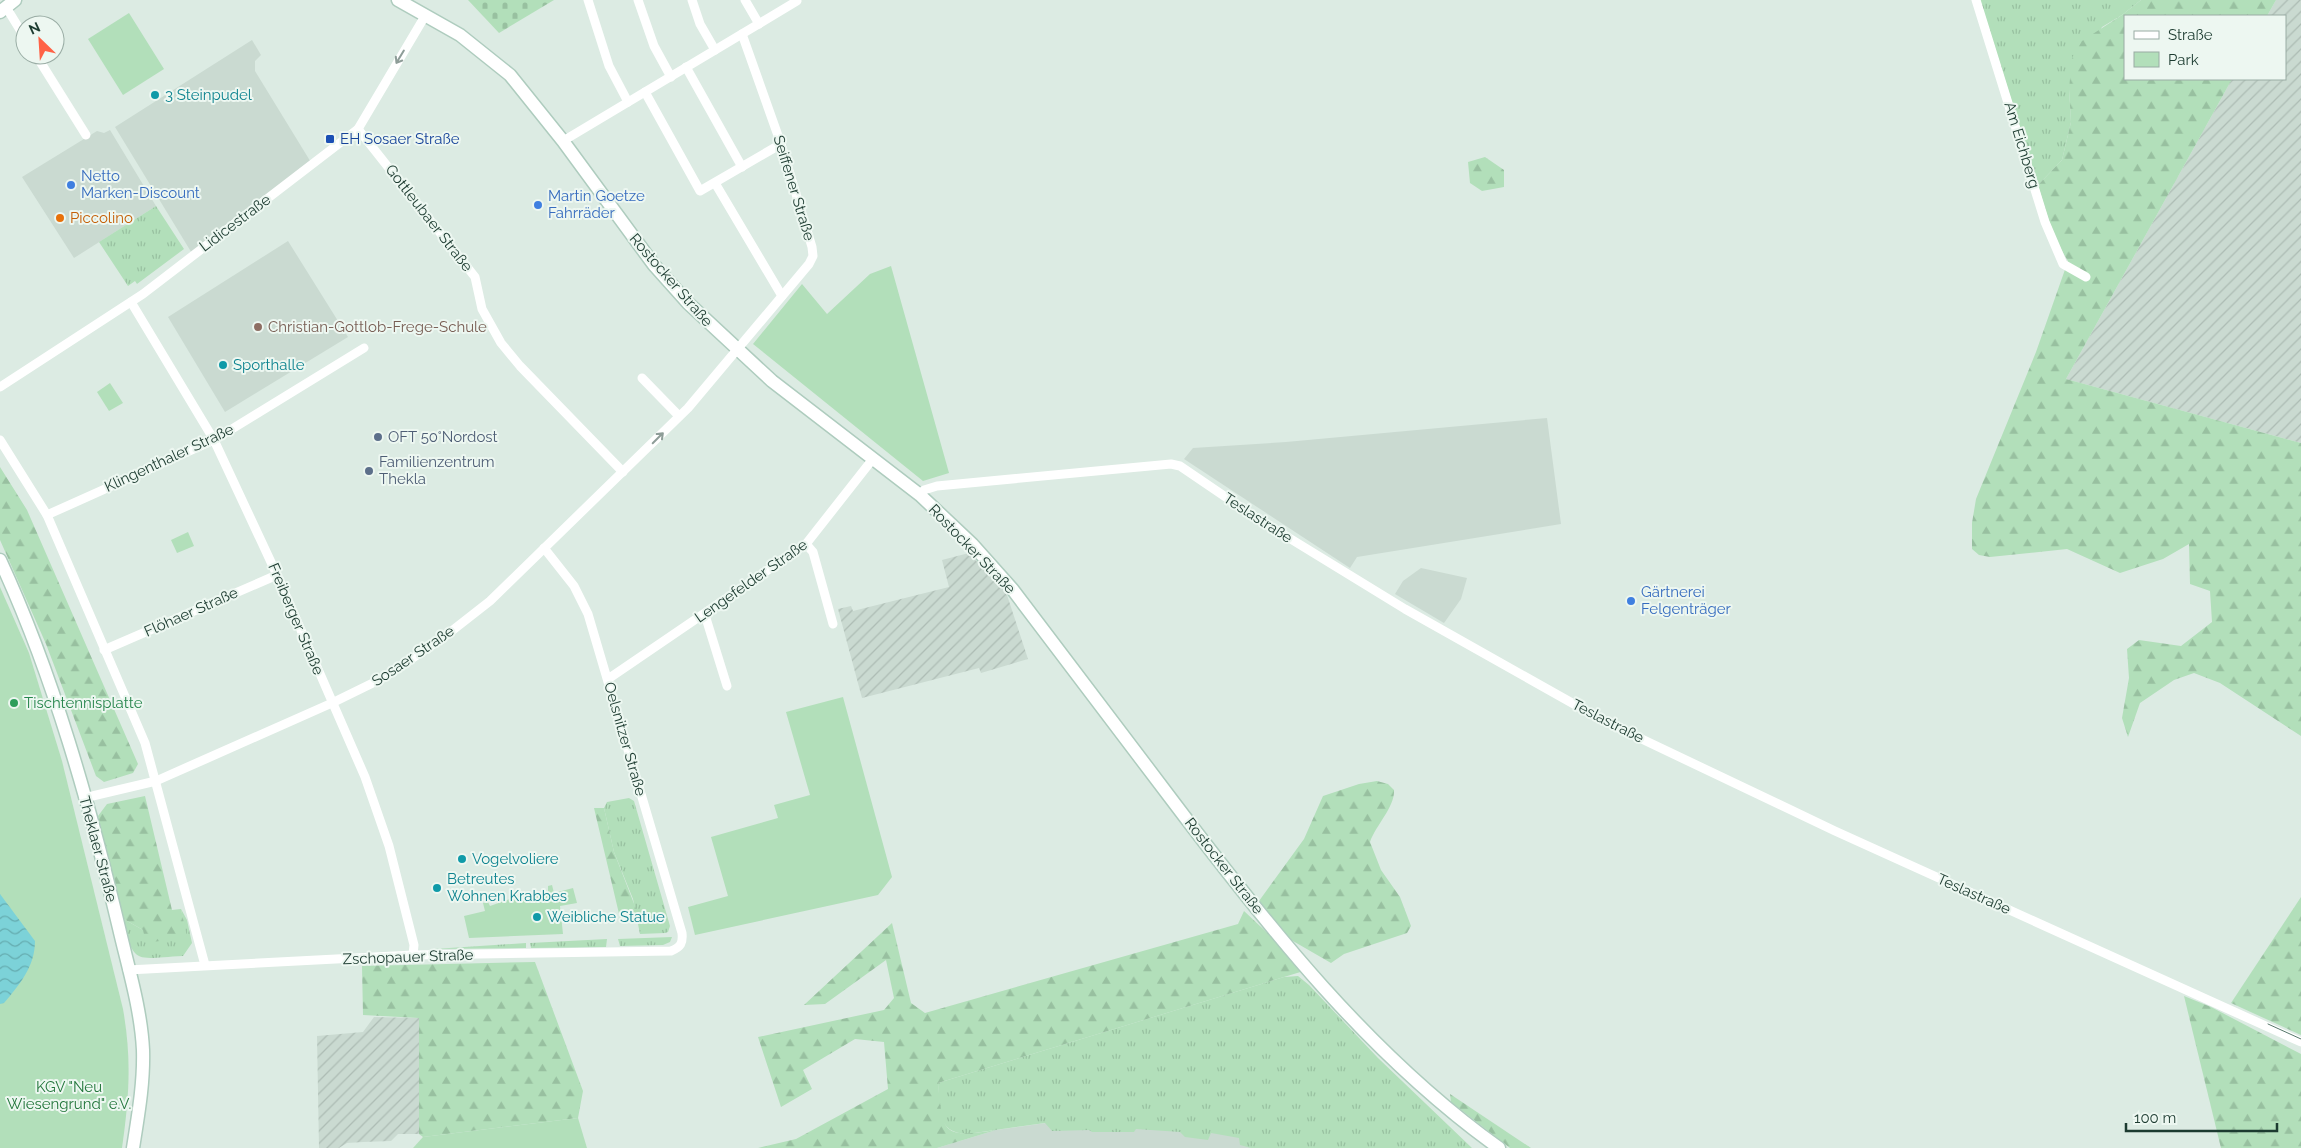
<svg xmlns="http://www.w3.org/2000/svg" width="2301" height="1148" font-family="Raleway,sans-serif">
	<defs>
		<pattern id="industrial-furrows" width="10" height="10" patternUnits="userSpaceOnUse" patternTransform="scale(1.25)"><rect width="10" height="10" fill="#cadad1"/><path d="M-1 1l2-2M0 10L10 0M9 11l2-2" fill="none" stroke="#adbcb4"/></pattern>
		<pattern id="grass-tufts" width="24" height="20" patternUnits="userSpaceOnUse" patternTransform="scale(1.25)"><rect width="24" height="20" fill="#b2dfba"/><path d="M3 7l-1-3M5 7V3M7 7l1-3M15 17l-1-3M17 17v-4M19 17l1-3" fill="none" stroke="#98c0a0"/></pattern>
		<pattern id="forest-firs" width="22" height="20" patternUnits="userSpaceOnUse" patternTransform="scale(1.25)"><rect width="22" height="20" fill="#b2dfba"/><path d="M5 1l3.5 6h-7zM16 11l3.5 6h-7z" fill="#98c0a0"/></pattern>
		<pattern id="cemetery-stones" width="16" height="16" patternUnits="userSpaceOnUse" patternTransform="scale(1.25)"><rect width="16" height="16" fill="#b2dfba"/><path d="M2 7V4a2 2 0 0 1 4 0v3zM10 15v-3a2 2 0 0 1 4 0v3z" fill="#98c0a0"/></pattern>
		<pattern id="water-waves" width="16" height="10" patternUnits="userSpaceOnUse" patternTransform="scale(1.25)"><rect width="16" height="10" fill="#7cd2d8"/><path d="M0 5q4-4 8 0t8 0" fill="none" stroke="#65acb0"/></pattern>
	</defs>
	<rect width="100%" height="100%" fill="#dcebe3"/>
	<g fill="#cadad1">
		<path d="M252 40 261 55 255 61V71L312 164 193 255 115 127Z"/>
		<path d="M110 130 156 206 74 258 22 177 97 131 104 133Z"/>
		<path d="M288 241 348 337 225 412 168 317Z"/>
		<path d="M1547 418 1561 524 1357 557 1350 568 1184 459 1193 448 1286 442Z"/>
		<path d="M1421 568 1467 578 1461 599 1444 623 1395 594 1403 581Z"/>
		<path d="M1166 1122 1300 1148H937L996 1130 1046 1123Z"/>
	</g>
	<g fill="url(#industrial-furrows)">
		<path d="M2276 0H2301V443L2066 379 2232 79H2285V16H2267Z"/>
		<path d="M969 553 1007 595 1028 659 981 673 979 668 862 698 838 609 851 606 853 611 949 587 942 560Z"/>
		<path d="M374 1017 419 1018V1134H398L391 1141 363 1142 347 1143 339 1148H319L317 1036 363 1032Z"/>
	</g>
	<g fill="url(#grass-tufts)">
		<path d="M1980 0H2141L2122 15 2102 27 2069 89 2071 122 2062 160 2038 185Z"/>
		<path d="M156 206 184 249 137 284 135 281 128 286 99 242Z"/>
		<path d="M629 798 634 801 670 926 668 932 665 933 640 934 633 899 614 852 604 808 607 802Z"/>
		<path d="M181 909 187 920 192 943 183 956C136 958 134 967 122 918L143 930 186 937Z"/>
		<path d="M672 937 670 942 663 945 620 946 618 939Z"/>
		<path d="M607 939 606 947 531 948 530 943Z"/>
		<path d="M526 943V948L434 949Z"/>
		<path d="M1298 976 1309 985 1378 1058 1472 1148H1251L1240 1145 1239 1138 1211 1133 1208 1140 1185 1137 1180 1132 1136 1129 1134 1132H1092L1089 1130 1052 1131 1045 1123 967 1134C936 1133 940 1108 938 1083L1284 977Z"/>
	</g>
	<g fill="url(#forest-firs)">
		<path d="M2141 0H2276L2267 16H2125V79H2232L2066 379 2301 443V736L2220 683 2194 673 2174 680 2140 703 2128 737 2122 718 2129 678 2127 649 2139 640 2181 646 2212 622 2210 591 2190 584 2189 544 2163 559 2120 573 2067 549 1990 557 1979 555 1972 549V523L1976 499 2036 352 2068 261C2053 238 2046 212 2038 185L2062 160 2071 122 2069 89 2072 58 2082 41 2122 15Z"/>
		<path d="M1485 157 1504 170V187L1482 191 1470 183 1468 162Z"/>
		<path d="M0 467 27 510 138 764 133 773 104 782 96 776 46 644 0 540Z"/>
		<path d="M1377 781 1388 784 1394 790C1395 807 1376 825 1370 842L1381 870 1400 897 1411 926 1407 933 1344 954 1331 963 1286 937 1259 901 1304 839 1323 796 1359 784Z"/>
		<path d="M145 796 172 910 181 909 187 937 146 943 143 930 122 918 98 816 107 804Z"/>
		<path d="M594 808H604L614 852 638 914 620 918Z"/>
		<path d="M2301 897V1035L2231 1003Z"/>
		<path d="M1244 911 1307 970 938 1083C943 1135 943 1138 996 1130L937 1148H758L796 1139 888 1089 884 1042 855 1039 803 1070 812 1089 781 1107 758 1037 884 1010 894 998 886 960 825 1004 804 1005 892 923 911 1003 925 1013 1238 924Z"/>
		<path d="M535 962 583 1091 578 1118 423 1137 419 1134V1018L363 1015 362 966Z"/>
		<path d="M2184 996 2211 1007 2301 1054V1148H2221Z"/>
		<path d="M1450 1094 1531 1148H1510L1451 1102Z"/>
	</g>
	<path fill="url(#cemetery-stones)" d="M468 0H554L499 33Z"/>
	<g fill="#b2dfba">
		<path d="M129 13 164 69 123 95 88 39Z"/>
		<path d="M891 266 949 473 923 481 753 344 802 284 827 314 870 274Z"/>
		<path d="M110 383 123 403 109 411 97 392Z"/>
		<path d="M188 532 194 546 177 553 171 540Z"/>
		<path d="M0 587 29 653 62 761 123 1009C132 1060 129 1098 122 1148H0Z"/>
		<path d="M843 697 892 877 878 895 695 935 688 907 728 896 711 837 778 818 774 805 810 795 786 712Z"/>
		<path d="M552 885 554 893 573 888 577 903 560 906 563 934 469 938 464 916 485 911 483 903 488 902 490 906 527 893 528 896 548 891V886Z"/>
		<path d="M578 1118 587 1148H413L423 1137Z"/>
	</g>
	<path fill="url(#water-waves)" d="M0 894 35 941C35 966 20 984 4 1003L0 1004Z"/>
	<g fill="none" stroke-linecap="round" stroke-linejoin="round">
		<g stroke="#aeccbe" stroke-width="15">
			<g id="secondary">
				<path d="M398 0 460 35 510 75 563 141 654 265 688 303 772 381 920 495 972 544 1013 590C1066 660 1119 730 1172 800 1268 927 1369 1055 1499 1148"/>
				<path d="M0 12 15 0"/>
				<path d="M0 560C53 674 90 806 119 928 128 967 141 1009 143 1050 144 1083 138 1116 133 1148"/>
			</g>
		</g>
		<g stroke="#fff" stroke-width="9">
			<path d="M588 0 609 66 628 102"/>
			<path d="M638 0 654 46 671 77"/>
			<path d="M692 0 700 24 715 50"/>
			<path d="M745 0 759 24"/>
			<path d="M1976 0 2045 222 2063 264 2086 277"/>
			<path d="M6 7 25 38"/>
			<path d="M36 55 86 135"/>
			<path d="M686 67 742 167"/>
			<path d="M645 92 700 191 781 144"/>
			<path d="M358 129 475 277 482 309 501 343 520 366 623 472"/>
			<path d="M563 141 797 1"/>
			<path d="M715 183 782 296"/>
			<path d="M131 302 214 440 277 575 365 777 389 846 414 945 413 955"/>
			<path d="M642 378 679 416"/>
			<path d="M0 387 143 294 358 129 425 16"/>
			<path d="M0 440 47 515 145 743 205 965"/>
			<path d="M920 495 924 490 937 486 1171 464 1180 466 1255 517 1405 609 1604 721 1835 831 2301 1042"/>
			<path d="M47 515 214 440 364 348"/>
			<path d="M806 544 813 552 833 624"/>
			<path d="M705 615 727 686"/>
			<path d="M104 650 277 575"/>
			<path d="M608 679 806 544 872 460"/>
			<path d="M84 798 156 781 332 703 383 678 444 637 490 601 688 408 809 264 813 256 812 247 781 144 742 34"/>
			<path d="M128 970 413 955 671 951C681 947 683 943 682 933L588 614 574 586 544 548"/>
		</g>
		<use href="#secondary" stroke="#fff" stroke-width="12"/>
		<path stroke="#56786b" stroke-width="1" d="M2268 1024 2301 1039"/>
	</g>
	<defs><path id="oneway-shaft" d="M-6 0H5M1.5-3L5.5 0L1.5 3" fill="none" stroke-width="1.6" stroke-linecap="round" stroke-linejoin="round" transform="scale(1.25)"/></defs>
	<g stroke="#8e9d98">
		<use href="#oneway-shaft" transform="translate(400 57) rotate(121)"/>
		<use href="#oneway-shaft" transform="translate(658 438) rotate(-45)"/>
	</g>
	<g fill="#0f9aa8" stroke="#edf7f1" stroke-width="2">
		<circle cx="155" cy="95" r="5"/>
		<circle cx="223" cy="365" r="5"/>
		<circle cx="462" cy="859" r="5"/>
		<circle cx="437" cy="888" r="5"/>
		<circle cx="537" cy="917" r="5"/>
	</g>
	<rect fill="#1a4fb4" stroke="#edf7f1" stroke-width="2" x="325" y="134" width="10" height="10" rx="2.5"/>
	<g fill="#3f7fe0" stroke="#edf7f1" stroke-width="2">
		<circle cx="71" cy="185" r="5"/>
		<circle cx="538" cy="205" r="5"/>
		<circle cx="1631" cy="601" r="5"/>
	</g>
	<circle fill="#e8710a" stroke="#edf7f1" stroke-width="2" cx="60" cy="218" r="5"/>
	<circle fill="#8d6e63" stroke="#edf7f1" stroke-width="2" cx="258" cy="327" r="5"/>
	<g fill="#5c6f8a" stroke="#edf7f1" stroke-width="2">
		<circle cx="378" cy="437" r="5"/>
		<circle cx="369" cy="471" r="5"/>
	</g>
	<circle fill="#2e9e5b" stroke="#edf7f1" stroke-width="2" cx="14" cy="703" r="5"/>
	<g text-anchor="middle" stroke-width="4" stroke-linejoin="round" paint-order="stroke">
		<g font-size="15" fill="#0d838f" stroke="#edf7f1" text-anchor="start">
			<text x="165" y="100">3 Steinpudel</text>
			<text x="233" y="370">Sporthalle</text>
			<text x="472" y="864">Vogelvoliere</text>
			<text x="447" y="884">Betreutes<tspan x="447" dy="17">Wohnen Krabbes</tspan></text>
			<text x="547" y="922">Weibliche Statue</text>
		</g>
		<g font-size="15" fill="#164399" stroke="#edf7f1" text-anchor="start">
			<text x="340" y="144">EH Sosaer Straße</text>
		</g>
		<g font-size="15" fill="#1c3b30" stroke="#edf7f1">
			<text transform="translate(2022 145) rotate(73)" y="5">Am Eichberg</text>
			<text transform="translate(794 188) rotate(73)" y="5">Seiffener Straße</text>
			<text transform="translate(429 218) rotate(52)" y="5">Gottleubaer Straße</text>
			<text transform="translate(235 223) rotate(-37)" y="5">Lidicestraße</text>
			<text transform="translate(671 280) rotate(49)" y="5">Rostocker Straße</text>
			<text transform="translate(169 458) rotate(-25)" y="5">Klingenthaler Straße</text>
			<text transform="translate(1258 518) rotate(33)" y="5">Teslastraße</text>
			<text transform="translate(972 549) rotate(46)" y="5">Rostocker Straße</text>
			<text transform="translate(751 581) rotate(-35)" y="5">Lengefelder Straße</text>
			<text transform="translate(191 612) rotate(-24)" y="5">Flöhaer Straße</text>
			<text transform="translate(296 619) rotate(67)" y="5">Freiberger Straße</text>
			<text transform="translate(413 656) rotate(-34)" y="5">Sosaer Straße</text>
			<text transform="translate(1608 721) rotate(27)" y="5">Teslastraße</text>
			<text transform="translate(625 739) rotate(74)" y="5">Oelsnitzer Straße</text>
			<text transform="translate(98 849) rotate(75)" y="5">Theklaer Straße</text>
			<text transform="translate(1224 866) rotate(52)" y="5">Rostocker Straße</text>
			<text transform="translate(1974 894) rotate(24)" y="5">Teslastraße</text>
			<text transform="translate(408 957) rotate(-2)" y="5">Zschopauer Straße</text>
		</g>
		<g font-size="15" fill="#366cbe" stroke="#edf7f1" text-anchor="start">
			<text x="81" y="181">Netto<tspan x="81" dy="17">Marken-Discount</tspan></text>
			<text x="548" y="201">Martin Goetze<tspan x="548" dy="17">Fahrräder</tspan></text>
			<text x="1641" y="597">Gärtnerei<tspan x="1641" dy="17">Felgenträger</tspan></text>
		</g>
		<g font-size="15" fill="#c56008" stroke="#edf7f1" text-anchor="start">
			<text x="70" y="223">Piccolino</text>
		</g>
		<g font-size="15" fill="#785e54" stroke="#edf7f1" text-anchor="start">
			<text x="268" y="332">Christian-Gottlob-Frege-Schule</text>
		</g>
		<g font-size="15" fill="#4e5e75" stroke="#edf7f1" text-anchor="start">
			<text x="388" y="442">OFT 50°Nordost</text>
			<text x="379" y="467">Familienzentrum<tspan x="379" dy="17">Thekla</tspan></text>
		</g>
		<g font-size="15" fill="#27864d" stroke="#edf7f1" text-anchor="start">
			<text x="24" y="708">Tischtennisplatte</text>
		</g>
		<g font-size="15" fill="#22763b" stroke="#edf7f1">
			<text x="69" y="1092">KGV "Neu<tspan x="69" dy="17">Wiesengrund" e.V.</tspan></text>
		</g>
	</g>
	<rect x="2124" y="15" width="162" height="65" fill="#edf7f1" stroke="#99aca4"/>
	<rect x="2134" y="31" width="25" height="8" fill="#ffffff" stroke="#99aca4"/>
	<text x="2168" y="40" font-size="15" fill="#1c3b30">Straße</text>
	<rect x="2134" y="52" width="25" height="15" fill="#b2dfba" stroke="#99aca4"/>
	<text x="2168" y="65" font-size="15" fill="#1c3b30">Park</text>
	<g transform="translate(40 40) rotate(335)"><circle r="24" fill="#edf7f1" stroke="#99aca4"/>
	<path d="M0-4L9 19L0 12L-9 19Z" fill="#ff6246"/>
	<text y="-8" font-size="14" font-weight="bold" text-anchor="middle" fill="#1c3b30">N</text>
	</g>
	<path d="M2126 1123v8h151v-8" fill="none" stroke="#1c3b30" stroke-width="2.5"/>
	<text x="2134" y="1123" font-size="15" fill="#1c3b30" stroke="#edf7f1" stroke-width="4" paint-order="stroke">100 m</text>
</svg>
